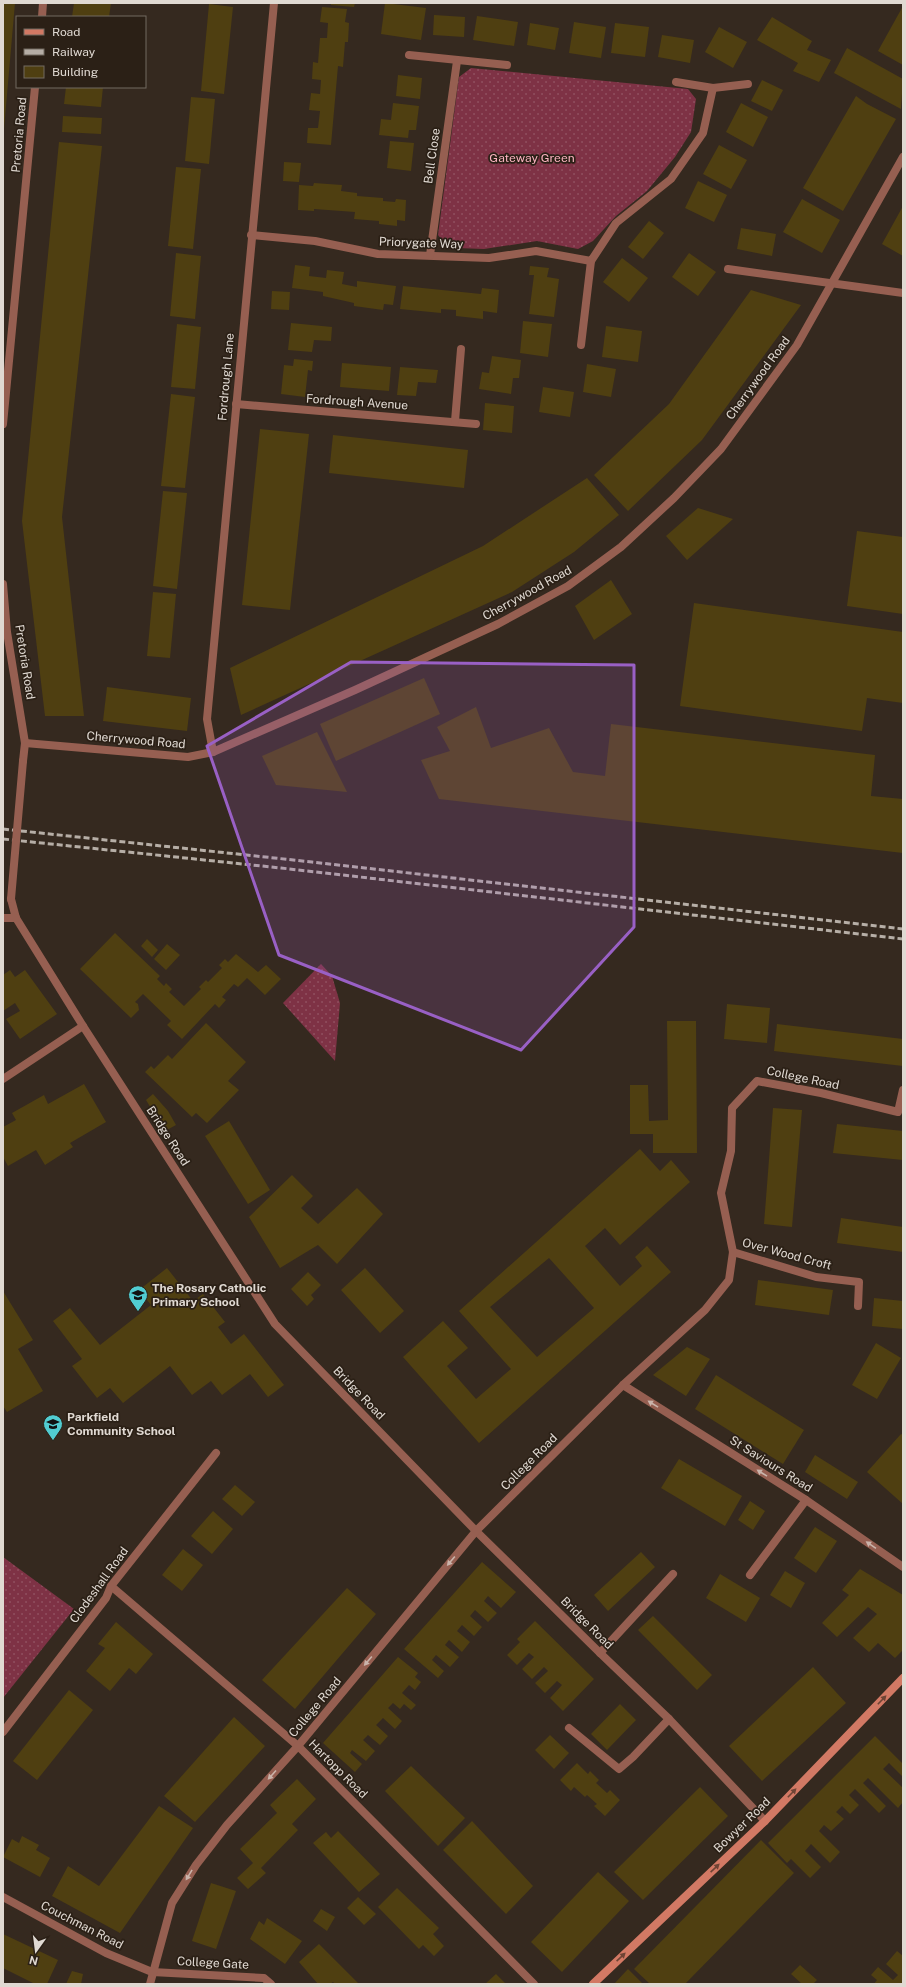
<svg xmlns="http://www.w3.org/2000/svg" width="906" height="1987" font-family="'Public Sans',sans-serif">
	<defs>
		<pattern id="grass-dots" width="8" height="8" patternUnits="userSpaceOnUse"><rect width="8" height="8" fill="#7e3245"/><path d="M2 2h.1M6 6h.1" fill="none" stroke="#904f5f" stroke-width="1.8" stroke-linecap="round"/></pattern>
	</defs>
	<rect width="100%" height="100%" fill="#35291f"/>
	<g fill="url(#grass-dots)">
		<path d="M471 68 688 89 696 99 691 132 675 157 647 191 616 216 593 241 578 249 537 241 484 249 457 248 446 245 438 235 459 77Z"/>
		<path d="M321 964 332 976 340 1003 335 1061 283 1003Z"/>
		<path d="M3 1557 74 1609 3 1698Z"/>
	</g>
	<g fill="#4f3f11" fill-rule="evenodd">
		<path d="M3 3H15L4 129H3Z"/>
		<path d="M74 3H111L109 17H72Z"/>
		<path d="M331 3H355L354 7 331 5Z"/>
		<path d="M385 3 426 8 421 40 381 34Z"/>
		<path d="M209 4 233 7 224 94 201 91Z"/>
		<path d="M903 6V65L878 51Z"/>
		<path d="M322 7 347 9 345 22 349 23 348 42H345L343 67 338 66 331 145 307 143 308 128H318L320 111 309 110 311 93 320 94 321 80 312 79 313 62 318 63 320 38H327L328 23 320 22Z"/>
		<path d="M434 15 465 17 464 37 433 35Z"/>
		<path d="M477 16 518 22 514 46 473 40Z"/>
		<path d="M772 17 812 41 807 50 831 60 819 82 793 71 798 63 757 40Z"/>
		<path d="M574 22 606 27 601 58 569 53Z"/>
		<path d="M530 23 559 28 555 50 527 45Z"/>
		<path d="M615 23 649 27 645 57 611 53Z"/>
		<path d="M719 27 747 42 733 68 705 52Z"/>
		<path d="M662 35 694 40 690 63 658 57Z"/>
		<path d="M847 48 903 79 901 109 834 73Z"/>
		<path d="M398 75 422 78 420 99 396 96Z"/>
		<path d="M762 80 783 90 772 111 751 101Z"/>
		<path d="M66 87H103L101 107 64 104Z"/>
		<path d="M856 96 867 104 896 119 843 211 803 188Z"/>
		<path d="M191 97 215 99 209 164 185 161Z"/>
		<path d="M393 103 419 106 416 130H409L408 138 379 135 381 119 391 120Z"/>
		<path d="M741 103 768 117 753 147 726 132Z"/>
		<path d="M63 116 102 118 101 134 62 132Z"/>
		<path d="M390 141 414 143 411 171 387 168Z"/>
		<path d="M59 142 102 146 62 517 84 716H45L22 521Z"/>
		<path d="M719 145 747 160 731 189 703 174Z"/>
		<path d="M284 162 301 163 299 182 283 181Z"/>
		<path d="M176 167 201 169 193 249 168 246Z"/>
		<path d="M698 181 727 195 714 222 685 208Z"/>
		<path d="M314 183 342 185 341 191 357 193V196L383 198V201L395 202 396 199 406 200 405 221 397 220V226L379 224V221L354 219 355 212 314 209V211L298 210 299 185 313 186Z"/>
		<path d="M802 199 840 220 822 253 783 232Z"/>
		<path d="M903 206V256L882 244Z"/>
		<path d="M649 221 664 233 643 259 628 247Z"/>
		<path d="M741 228 776 234 772 256 737 249Z"/>
		<path d="M176 253 201 256 195 319 170 316Z"/>
		<path d="M689 253 716 272 698 296 672 277Z"/>
		<path d="M622 258 648 278 629 302 603 282Z"/>
		<path d="M295 265 310 267 309 276 326 278 327 270 344 272 342 284 357 287V281L396 286 393 305 384 304 383 310 354 306V303L323 296V292L292 288Z"/>
		<path d="M530 266 549 268 547 277 559 279 554 317 529 314 534 275H529Z"/>
		<path d="M403 286 481 294 482 288 499 290 497 313 483 311V319L456 316V310L441 309V313L400 309Z"/>
		<path d="M751 290 801 305 702 440 628 511 594 475 669 404Z"/>
		<path d="M272 291 290 292 289 310 271 309Z"/>
		<path d="M523 321 552 324 548 357 520 353Z"/>
		<path d="M291 323 332 327 331 341 314 340 312 352 288 350Z"/>
		<path d="M177 324 201 327 195 389 171 387Z"/>
		<path d="M606 326 642 331 638 362 602 357Z"/>
		<path d="M492 356 521 360 519 378H513L511 394 479 389 482 372 489 373Z"/>
		<path d="M294 359 313 361 312 371 308 370 305 397 281 394 284 365 293 366Z"/>
		<path d="M342 363 391 367 389 391 340 387Z"/>
		<path d="M587 364 616 369 611 397 583 392Z"/>
		<path d="M400 367 438 370 436 383 418 382 416 396 397 395Z"/>
		<path d="M543 387 574 392 570 417 539 412Z"/>
		<path d="M171 394 195 397 185 488 161 486Z"/>
		<path d="M485 403 514 406 512 433 483 430Z"/>
		<path d="M260 429 309 434 290 610 242 605Z"/>
		<path d="M333 435 468 450 464 488 329 473Z"/>
		<path d="M587 478 619 515 574 552 512 592 241 715 230 668 483 546Z"/>
		<path d="M163 491 187 493 177 589 153 586Z"/>
		<path d="M698 508 733 519 687 560 666 536Z"/>
		<path d="M857 531 903 537V614L847 606Z"/>
		<path d="M611 580 632 614 594 640 575 606Z"/>
		<path d="M153 592 176 594 170 658 147 656Z"/>
		<path d="M694 603 903 632V703L867 698 862 731 680 706Z"/>
		<path d="M424 678 440 714 336 761 320 724Z"/>
		<path d="M107 687 191 698 187 731 103 721Z"/>
		<path d="M476 707 491 748 549 728 573 772 605 776 611 724 875 755 871 796 903 799V853L439 799 421 760 450 751 437 727Z"/>
		<path d="M317 732 347 792 276 785 262 756Z"/>
		<path d="M115 933 160 976 157 979 164 986 166 983 172 989 169 992 184 1006 201 989 199 987 206 980 208 982 222 968 219 965 225 959 228 962 236 954 258 972 266 965 281 979 265 995 247 978 238 987 234 984 222 997 226 1000 219 1008 215 1004 182 1039 167 1025 171 1021 143 994 135 1002 138 1004 139 1010 131 1018 80 969Z"/>
		<path d="M147 939 158 950 152 957 141 946Z"/>
		<path d="M167 944 180 955 166 970 154 959Z"/>
		<path d="M10 970 15 977 25 970 57 1014 20 1039 6 1019 20 1011 15 1003 3 1011V975Z"/>
		<path d="M727 1004 770 1008 767 1043 724 1039Z"/>
		<path d="M667 1021H696L697 1153H653V1134H630V1085H648L649 1121 668 1120Z"/>
		<path d="M206 1023 246 1062 228 1081 239 1090 207 1123 196 1113 192 1117 145 1072 151 1066 154 1069 168 1055 172 1059Z"/>
		<path d="M777 1024 903 1039V1066L774 1051Z"/>
		<path d="M84 1084 106 1122 70 1143 73 1147 45 1165 36 1150 8 1166 3 1157V1127L16 1120 12 1113 44 1095 48 1104Z"/>
		<path d="M153 1094 168 1111 176 1125 165 1131 146 1100Z"/>
		<path d="M773 1108 802 1110 792 1227 764 1224Z"/>
		<path d="M229 1121 270 1190 248 1204 205 1136Z"/>
		<path d="M837 1124 903 1131V1160L833 1153Z"/>
		<path d="M640 1149 660 1171 671 1160 690 1182 620 1245 605 1228 585 1246 620 1286 642 1266 635 1257 647 1246 671 1272 479 1443 403 1357 443 1321 468 1348 447 1366 476 1399 511 1369 459 1311ZM549 1258 594 1308 537 1357 490 1307Z"/>
		<path d="M292 1175 313 1196 301 1208 318 1224 357 1188 383 1214 337 1264 318 1245 280 1268 249 1217Z"/>
		<path d="M841 1218 903 1227V1252L837 1243Z"/>
		<path d="M167 1268 193 1301 203 1294 225 1322 218 1327 231 1344 244 1334 284 1385 268 1397 250 1374 222 1395 211 1381 192 1395 170 1366 123 1403 110 1388 97 1398 72 1366 82 1359 53 1321 70 1308 100 1345 151 1305 139 1290Z"/>
		<path d="M365 1268 404 1311 380 1333 341 1290Z"/>
		<path d="M308 1272 321 1285 311 1295 314 1299 307 1306 291 1289Z"/>
		<path d="M758 1280 833 1290 829 1315 755 1305Z"/>
		<path d="M3 1291 33 1340 18 1349 43 1391 7 1412 3 1406Z"/>
		<path d="M874 1298 903 1301V1329L872 1326Z"/>
		<path d="M876 1343 901 1358 877 1399 852 1385Z"/>
		<path d="M687 1347 710 1359 686 1396 653 1375Z"/>
		<path d="M716 1375 804 1430 783 1464 695 1409Z"/>
		<path d="M901 1434 903 1435V1504L867 1472Z"/>
		<path d="M815 1455 858 1482 847 1499 805 1472Z"/>
		<path d="M679 1459 742 1496 725 1526 661 1488Z"/>
		<path d="M235 1485 255 1502 242 1516 222 1499Z"/>
		<path d="M750 1501 765 1511 753 1530 738 1520Z"/>
		<path d="M213 1511 233 1529 212 1554 191 1536Z"/>
		<path d="M815 1527 837 1541 816 1573 794 1558Z"/>
		<path d="M183 1549 203 1565 182 1591 162 1575Z"/>
		<path d="M641 1552 655 1567 608 1611 594 1595Z"/>
		<path d="M482 1562 516 1592 501 1608 488 1596 484 1601 497 1613 488 1622 475 1610 470 1616 482 1627 474 1636 462 1625 457 1631 470 1642 462 1652 449 1640 445 1645 459 1657 450 1667 436 1655 432 1660 444 1671 438 1678 404 1649Z"/>
		<path d="M860 1569 903 1595V1650L895 1658 878 1643 869 1652 853 1638 877 1614 868 1607 837 1637 822 1623 849 1595 842 1590Z"/>
		<path d="M785 1571 805 1583 791 1608 770 1595Z"/>
		<path d="M720 1574 760 1598 746 1622 706 1598Z"/>
		<path d="M347 1588 376 1614 295 1709 262 1680Z"/>
		<path d="M653 1616 712 1675 697 1690 638 1630Z"/>
		<path d="M535 1621 594 1679 563 1711 550 1698 562 1685 557 1681 545 1693 535 1683 548 1671 544 1667 532 1679 522 1669 534 1657 529 1653 517 1665 507 1655 520 1642 517 1639Z"/>
		<path d="M116 1622 153 1654 136 1674 129 1668 110 1691 86 1671 105 1648 98 1644Z"/>
		<path d="M398 1657 418 1673 415 1677 421 1682 415 1690 409 1685 402 1693 416 1705 411 1710 404 1704 400 1709 393 1703 388 1708 402 1721 395 1729 383 1718 376 1725 388 1736 380 1745 368 1735 363 1740 375 1751 366 1761 352 1750 350 1753 362 1764 355 1772 323 1743Z"/>
		<path d="M813 1667 846 1703 762 1781 729 1746Z"/>
		<path d="M69 1690 93 1710 37 1780 13 1761Z"/>
		<path d="M620 1704 636 1720 607 1750 591 1734Z"/>
		<path d="M234 1717 265 1746 195 1822 164 1796Z"/>
		<path d="M550 1735 569 1753 554 1769 535 1750Z"/>
		<path d="M875 1736 903 1764V1777L889 1763 883 1769 903 1788V1802L898 1808 868 1778 863 1783 886 1806 879 1813 855 1789 849 1795 859 1805 850 1814 842 1806 836 1812 844 1819 831 1831 824 1825 819 1831 840 1852 830 1863 811 1844 805 1851 821 1867 810 1878 791 1859 787 1863 768 1843Z"/>
		<path d="M577 1763 588 1774 590 1771 599 1780 596 1783 607 1793 610 1790 620 1800 605 1816 594 1806 597 1804 587 1795 585 1797 574 1787 571 1791 560 1780Z"/>
		<path d="M411 1766 465 1818 438 1846 385 1791Z"/>
		<path d="M297 1779 316 1799 292 1824 298 1830 261 1868 266 1873 248 1889 237 1878 253 1863 240 1849 277 1813 270 1805Z"/>
		<path d="M700 1787 728 1816 643 1900 614 1872Z"/>
		<path d="M159 1806 193 1828 120 1933 52 1896 68 1866 99 1886Z"/>
		<path d="M472 1821 533 1886 506 1914 443 1850Z"/>
		<path d="M338 1831 380 1874 359 1892 313 1843 326 1832 331 1838Z"/>
		<path d="M22 1836 39 1845 36 1850 50 1858 40 1877 3 1857 12 1839 19 1843Z"/>
		<path d="M761 1840 794 1873 685 1984H650L634 1969Z"/>
		<path d="M598 1872 629 1901 562 1972 531 1942Z"/>
		<path d="M211 1883 236 1891 216 1949 192 1941Z"/>
		<path d="M397 1888 439 1928 433 1934 444 1946 434 1956 423 1945 419 1949 378 1907Z"/>
		<path d="M358 1897 376 1914 364 1925 347 1908Z"/>
		<path d="M321 1909 335 1917 327 1931 313 1921Z"/>
		<path d="M267 1918 302 1941 285 1964 250 1939 259 1921 264 1925Z"/>
		<path d="M3 1934 58 1960 47 1984H35L3 1968Z"/>
		<path d="M319 1944 359 1984H335L333 1982 330 1984H318L299 1962Z"/>
		<path d="M897 1951 903 1956V1984H874L877 1980 871 1975 878 1967 893 1980 898 1975 886 1964Z"/>
		<path d="M800 1965 817 1980 813 1984H802L791 1974Z"/>
		<path d="M628 1969 643 1984H614Z"/>
		<path d="M72 1971 83 1974 81 1984H66Z"/>
		<path d="M496 1974 506 1984H485Z"/>
	</g>
	<g fill="none" stroke-linecap="round" stroke-linejoin="round">
		<g stroke="#965f51" stroke-width="8">
			<path d="M42 17 43 3"/>
			<path d="M409 55 507 65"/>
			<path d="M676 82 713 88 748 84"/>
			<path d="M251 235 315 241 378 254 489 258 536 251 591 261 616 223 671 179 703 133 713 88"/>
			<path d="M430 255 457 61"/>
			<path d="M728 269 903 293"/>
			<path d="M581 345 591 261"/>
			<path d="M236 404 476 424"/>
			<path d="M455 421 461 349"/>
			<path d="M3 424 35 87"/>
			<path d="M3 584 7 632 25 743 23 761"/>
			<path d="M25 743 188 757 213 752 355 690 498 624 568 586 621 547 674 498 721 449 797 345 903 157"/>
			<path d="M213 752 207 719 274 3"/>
			<path d="M11 899 16 918 83 1026 275 1324 476 1531 600 1653 669 1719 765 1821"/>
			<path d="M3 918H16"/>
			<path d="M3 1079 83 1026"/>
			<path d="M733 1252 816 1277 859 1282 858 1306"/>
			<path d="M623 1385 806 1500 903 1567"/>
			<path d="M750 1575 806 1500"/>
			<path d="M111 1586 298 1746 534 1984"/>
			<path d="M600 1653 673 1574"/>
			<path d="M569 1728 619 1769 633 1757 669 1719"/>
			<path d="M3 1732 106 1598 111 1586 216 1453"/>
			<path d="M3 1897 106 1953 152 1972 264 1978 271 1984"/>
			<path d="M150 1984 172 1903 196 1865 227 1825 298 1746 476 1531 623 1385 705 1310 729 1280 733 1252 721 1193 731 1151 732 1108 757 1081 821 1093 898 1112 903 1090"/>
		</g>
		<path stroke="#d27964" stroke-width="8" d="M593 1984 765 1821 903 1678"/>
		<g stroke="#b6aea6" stroke-width="3" stroke-dasharray="6 3" stroke-linecap="butt">
			<path d="M3 829 312 862 903 929"/>
			<path d="M3 839 281 868 903 939"/>
		</g>
		<path stroke="#965f51" stroke-width="8" d="M11 899 23 761"/>
	</g>
	<defs><path id="oneway-solid" d="M-6-.8H1V-3.2L6.5 0L1 3.2V.8H-6Z"/></defs>
	<g fill="#cab4ab">
		<use href="#oneway-solid" transform="translate(653 1404) rotate(-148)"/>
		<use href="#oneway-solid" transform="translate(762 1473) rotate(-148)"/>
		<use href="#oneway-solid" transform="translate(871 1545) rotate(-146)"/>
		<use href="#oneway-solid" transform="translate(451 1561) rotate(130)"/>
		<use href="#oneway-solid" transform="translate(368 1661) rotate(130)"/>
		<use href="#oneway-solid" transform="translate(272 1775) rotate(132)"/>
		<use href="#oneway-solid" transform="translate(189 1875) rotate(121)"/>
	</g>
	<g fill="#6e4435">
		<use href="#oneway-solid" transform="translate(882 1700) rotate(-46)"/>
		<use href="#oneway-solid" transform="translate(792 1793) rotate(-46)"/>
		<use href="#oneway-solid" transform="translate(715 1868) rotate(-43)"/>
		<use href="#oneway-solid" transform="translate(621 1957) rotate(-43)"/>
	</g>
	<path fill="#9960c5" fill-opacity="0.2" stroke="#9960c5" stroke-width="3" stroke-linejoin="round" d="M351 662 634 665V927L521 1050 279 955 207 746Z"/>
	<defs>
		<g id="school-pin" transform="scale(1)"><path d="M0 17L-7.5 6A9.5 9.5 0 1 1 7.5 6Z" fill="#51ccd1" stroke="#2b2016"/><path d="M0-5L7-2L0 1L-7-2ZM-4 1L0 2.5L4 1V4Q0 6-4 4Z" fill="#111"/></g>
	</defs>
	<g fill-rule="evenodd">
		<use href="#school-pin" x="138" y="1295"/>
		<use href="#school-pin" x="53" y="1424"/>
	</g>
	<g text-anchor="middle" stroke-width="3.5" stroke-linejoin="round" paint-order="stroke">
		<g font-size="12" fill="#e0d9d2" stroke="#2b2016">
			<text transform="translate(19 135) rotate(-85)" y="4">Pretoria Road</text>
			<text transform="translate(432 156) rotate(-82)" y="4">Bell Close</text>
			<text transform="translate(421 243) rotate(2)" y="4">Priorygate Way</text>
			<text transform="translate(226 377) rotate(-85)" y="4">Fordrough Lane</text>
			<text transform="translate(758 378) rotate(-54)" y="4">Cherrywood Road</text>
			<text transform="translate(357 402) rotate(4)" y="4">Fordrough Avenue</text>
			<text transform="translate(527 593) rotate(-29)" y="4">Cherrywood Road</text>
			<text transform="translate(25 662) rotate(81)" y="4">Pretoria Road</text>
			<text transform="translate(136 740) rotate(5)" y="4">Cherrywood Road</text>
			<text transform="translate(803 1078) rotate(12)" y="4">College Road</text>
			<text transform="translate(168 1136) rotate(57)" y="4">Bridge Road</text>
			<text transform="translate(787 1254) rotate(15)" y="4">Over Wood Croft</text>
			<text transform="translate(359 1393) rotate(46)" y="4">Bridge Road</text>
			<text transform="translate(529 1462) rotate(-45)" y="4">College Road</text>
			<text transform="translate(771 1464) rotate(32)" y="4">St Saviours Road</text>
			<text transform="translate(99 1585) rotate(-54)" y="4">Clodeshall Road</text>
			<text transform="translate(587 1623) rotate(45)" y="4">Bridge Road</text>
			<text transform="translate(315 1707) rotate(-50)" y="4">College Road</text>
			<text transform="translate(338 1769) rotate(45)" y="4">Hartopp Road</text>
			<text transform="translate(742 1825) rotate(-44)" y="4">Bowyer Road</text>
			<text transform="translate(82 1925) rotate(27)" y="4">Couchman Road</text>
			<text transform="translate(213 1963) rotate(3)" y="4">College Gate</text>
		</g>
		<g font-size="12" fill="#fcb5c2" stroke="#2b2016">
			<text x="532" y="162">Gateway Green</text>
		</g>
		<g font-size="12" font-weight="bold" fill="#e0d9d2" stroke="#2b2016" text-anchor="start">
			<text x="152" y="1292">The Rosary Catholic<tspan x="152" dy="14">Primary School</tspan></text>
			<text x="67" y="1421">Parkfield<tspan x="67" dy="14">Community School</tspan></text>
		</g>
	</g>
	<rect width="906" height="1987" fill="none" stroke="#e0d9d2" stroke-width="8"/>
	<rect x="16" y="16" width="130" height="72" fill="#2b2016" stroke="#736a61"/>
	<rect x="24" y="29" width="20" height="6" fill="#d27964" stroke="#736a61"/>
	<text x="52" y="36" font-size="12" fill="#e0d9d2">Road</text>
	<rect x="24" y="49" width="20" height="6" fill="#b6aea6" stroke="#736a61"/>
	<text x="52" y="56" font-size="12" fill="#e0d9d2">Railway</text>
	<rect x="24" y="66" width="20" height="12" fill="#4f3f11" stroke="#736a61"/>
	<text x="52" y="76" font-size="12" fill="#e0d9d2">Building</text>
	<g transform="translate(36 1951) rotate(194)" stroke="#2b2016" stroke-width="3" paint-order="stroke">
	<path d="M0-3L7 15L0 10L-7 15Z" fill="#e0d9d2"/>
	<text y="-6" font-size="11" font-weight="bold" text-anchor="middle" fill="#e0d9d2">N</text>
	</g>
</svg>
